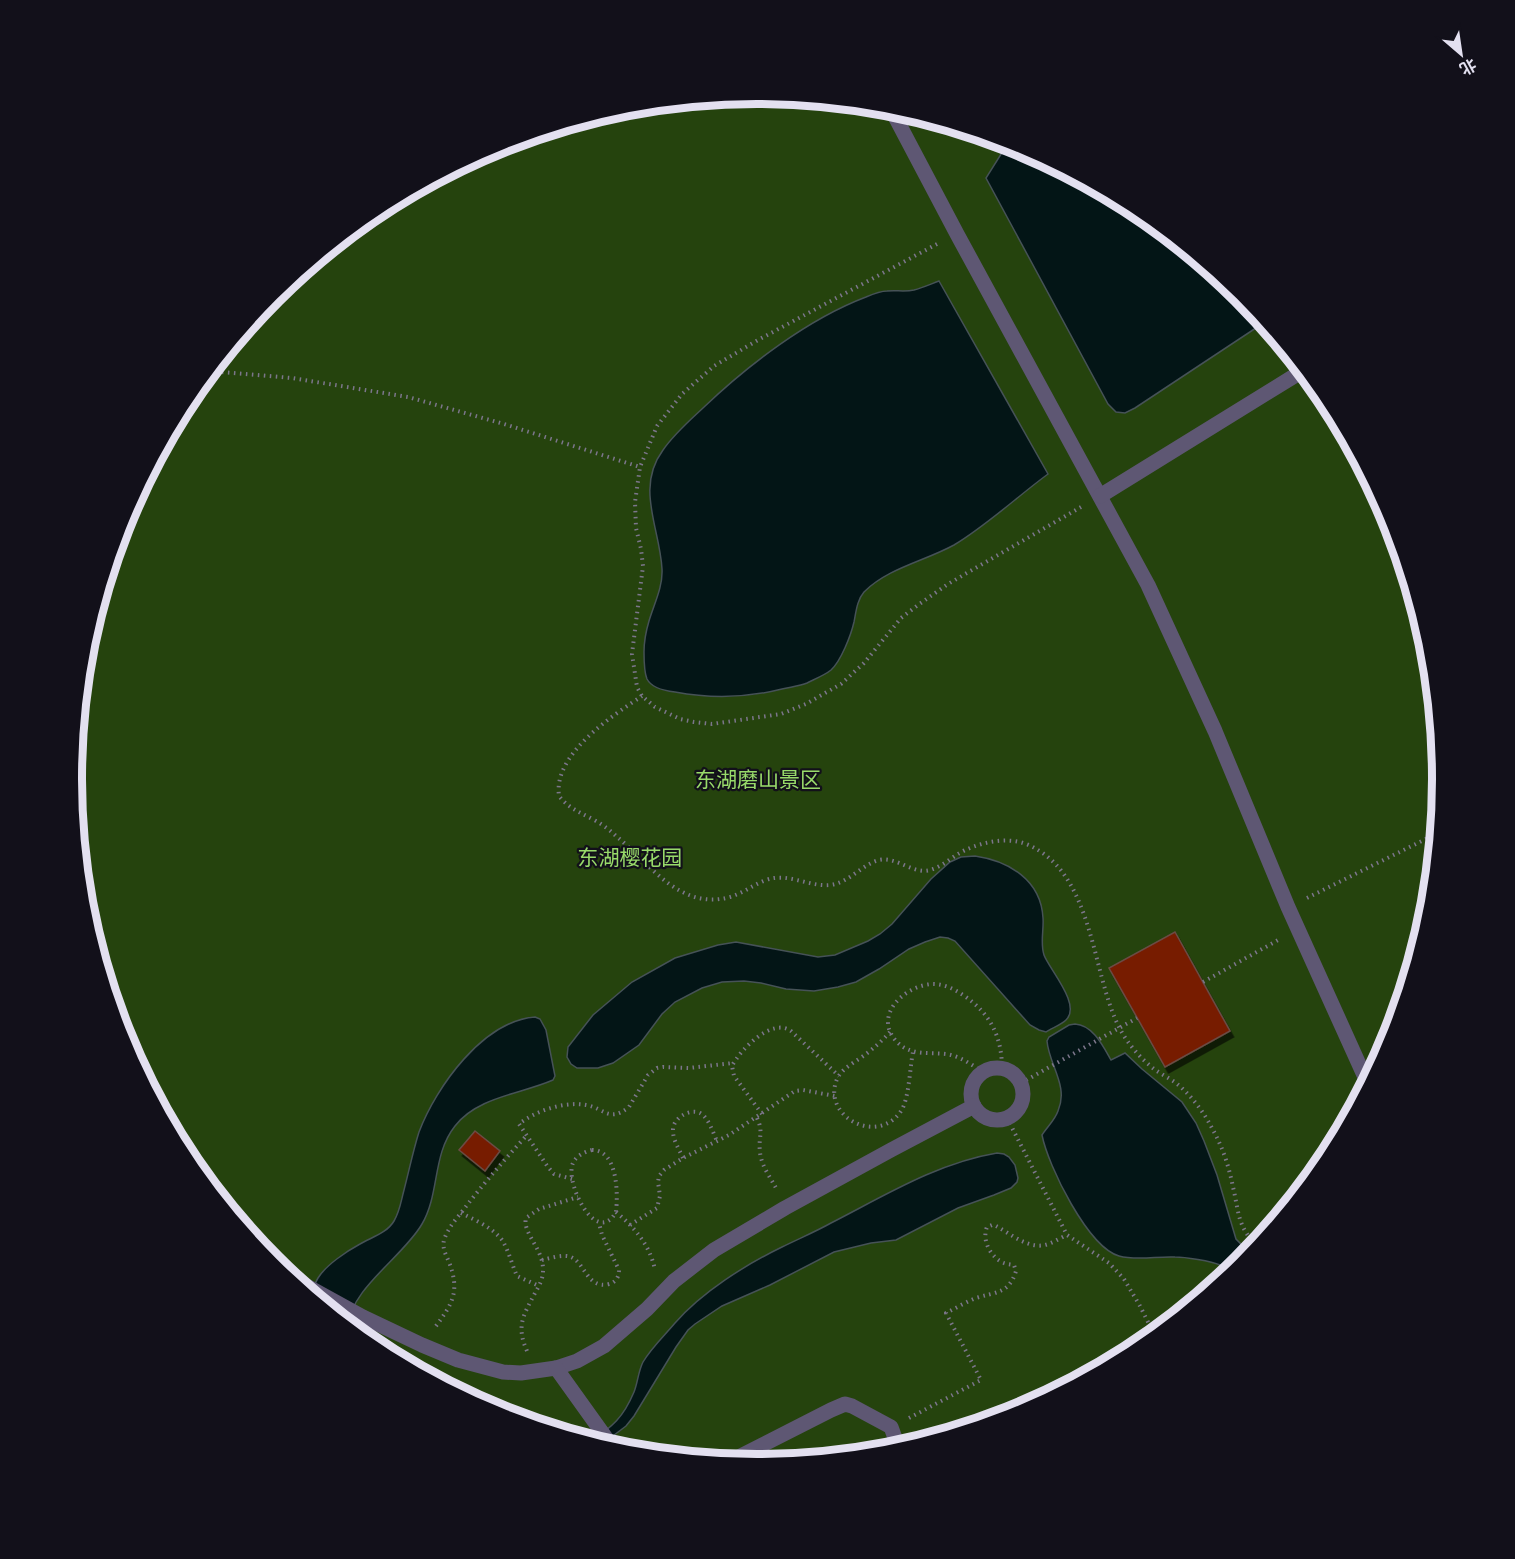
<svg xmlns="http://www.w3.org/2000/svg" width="1515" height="1559" font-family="Arial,'Noto Sans SC',sans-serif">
	<defs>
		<filter id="shadow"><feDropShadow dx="3.5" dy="6" stdDeviation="0" flood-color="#0009"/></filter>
	</defs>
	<rect width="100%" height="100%" fill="#2b243c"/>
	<circle fill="#25430d" cx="757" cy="780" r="683"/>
	<g fill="#031516" stroke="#465257" stroke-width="1.5">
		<path d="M1008 143 1020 146 1139 210 1242 295 1265 322 1135 408 1125 413 1116 412 1108 404 986 178Z"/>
		<path d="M939 281 1048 474C1018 496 986 526 954 545 925 561 888 568 864 592 857 600 856 612 854 622 851 635 841 661 831 670 825 675 815 679 807 683 800 686 790 687 782 689 746 698 712 699 675 692 666 691 652 689 647 679 644 672 644 660 644 652 644 642 646 631 649 621 654 604 663 587 662 569 660 528 635 488 663 450 674 434 689 421 703 408 748 365 808 319 866 297 873 294 880 291 887 291 896 290 905 292 914 290 922 288 931 284 939 281Z"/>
		<path d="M975 856C1009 861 1041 880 1043 918 1044 930 1040 943 1044 955 1049 969 1082 1005 1066 1020 1061 1025 1052 1028 1046 1032L1039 1030 1030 1025 955 941 948 938 940 937 925 942 909 949 879 969 856 982 838 987 814 991 786 989 761 983 744 981 722 982 702 988 675 1002 662 1014 639 1045 613 1063 598 1068H577L571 1064 567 1057 568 1047 593 1015 632 982 675 958 718 945 736 942 818 957 835 955 868 941 880 934 892 924 931 879 950 862 961 857Z"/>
		<path d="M535 1017 540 1019 546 1030 554 1071 555 1076 553 1080C521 1094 477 1097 455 1126 432 1155 440 1193 422 1224 403 1257 351 1288 348 1326L310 1295C313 1289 315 1283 318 1278 326 1265 347 1251 360 1244 372 1237 387 1233 394 1221 400 1211 401 1201 404 1190 409 1171 413 1151 419 1132 436 1087 483 1021 535 1017Z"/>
		<path d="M1075 1024C1093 1025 1103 1046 1111 1060L1125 1053 1142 1069 1182 1102 1196 1123 1204 1141 1217 1175 1236 1239 1251 1254 1242 1264 1230 1274C1227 1271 1224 1267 1220 1265 1211 1261 1185 1257 1175 1257 1157 1256 1137 1261 1119 1256 1088 1247 1048 1166 1042 1135 1047 1127 1055 1120 1058 1111 1069 1086 1049 1065 1047 1041L1049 1037 1069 1025Z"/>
		<path d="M997 1153 1004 1154 1009 1157 1015 1165 1018 1178 1017 1182 1011 1188 994 1195 958 1208 896 1240 871 1243 834 1252 770 1285 722 1306 695 1324 688 1330 676 1347 634 1416 626 1426 601 1445 590 1442C613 1426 623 1418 634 1392 638 1382 638 1372 643 1362 651 1348 665 1335 675 1323 702 1292 745 1265 782 1247 798 1239 815 1232 831 1223 884 1196 937 1163 997 1153Z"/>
	</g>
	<g fill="#771b04" stroke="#6b4c44" stroke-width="1.5" filter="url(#shadow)">
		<path d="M1175 932 1230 1031 1165 1067 1109 968Z"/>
		<path d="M475 1131 500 1151 485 1171 459 1150Z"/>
	</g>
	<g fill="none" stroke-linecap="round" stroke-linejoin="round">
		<g stroke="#7c768b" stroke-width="4" stroke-dasharray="1.5 4.5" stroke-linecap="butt">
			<path d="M937 244 758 340 714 366 682 394 657 426 640 467 635 502 636 528 641 549 643 566 632 654 637 687 642 696 655 707 680 719 694 722 712 724 781 714 806 704 841 684 864 663 901 618 918 605 948 584 1081 507"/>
			<path d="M210 371 292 378 408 397 504 424 640 467"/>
			<path d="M642 696C612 716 553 754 559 796 569 809 582 813 596 821 603 825 610 830 616 836 650 864 680 911 730 897 743 893 753 885 766 880 788 872 808 887 830 885 849 883 861 865 879 860 898 856 915 877 933 869 942 866 950 859 958 854 976 843 1006 836 1026 844 1094 871 1091 972 1119 1027 1127 1043 1140 1058 1154 1069 1161 1074 1169 1078 1176 1083 1191 1095 1204 1112 1213 1130 1223 1148 1229 1167 1233 1187 1239 1212 1237 1226 1257 1246"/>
			<path d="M1307 898 1438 833"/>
			<path d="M1203 982 1280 939"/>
			<path d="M890 1032C883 1040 875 1047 866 1054 857 1061 844 1067 838 1077 819 1115 877 1147 901 1111 909 1100 910 1066 913 1052"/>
			<path d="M983 1072C972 1065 960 1056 946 1054 929 1052 912 1056 898 1043 871 1017 904 985 933 984 944 984 954 989 963 995 990 1013 1002 1036 1002 1069"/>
			<path d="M1021 1083 1137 1018"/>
			<path d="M762 1114 734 1076 732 1066C740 1050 772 1017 791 1031L839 1076"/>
			<path d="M757 1118C764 1133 758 1137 760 1152 761 1165 770 1177 776 1188"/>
			<path d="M1007 1118 1067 1235 1109 1263 1124 1279 1140 1306 1155 1336"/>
			<path d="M592 1150C618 1150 618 1194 616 1212 596 1248 564 1181 573 1163 576 1156 584 1152 592 1150Z"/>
			<path d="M683 1158C679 1149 673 1140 673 1131 672 1119 689 1108 700 1113 709 1118 713 1133 717 1141"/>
			<path d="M572 1179 554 1174 548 1167 519 1124C535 1111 565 1101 586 1105 604 1108 609 1123 629 1107L648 1075 657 1068 663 1067 689 1068 733 1063"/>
			<path d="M616 1212C635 1228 650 1245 655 1270"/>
			<path d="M461 1213C475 1220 492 1227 502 1240 509 1251 512 1265 517 1276L539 1286"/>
			<path d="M630 1225 657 1208 660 1196 658 1182 659 1176 664 1170 683 1158 729 1135 795 1091 803 1090 835 1096"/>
			<path d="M542 1260C551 1258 563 1254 571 1257 585 1263 588 1290 609 1284 616 1282 619 1277 619 1270L602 1235 599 1223"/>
			<path d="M436 1326C453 1303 460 1291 449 1262 446 1255 442 1248 444 1240 448 1227 459 1216 467 1205 486 1181 506 1158 527 1135"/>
			<path d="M527 1351C516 1326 523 1316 535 1293 539 1286 543 1279 543 1271 544 1249 522 1233 526 1218L539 1209 578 1197"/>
			<path d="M909 1418 981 1380 946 1313C956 1308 966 1302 976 1298 995 1292 1009 1294 1016 1271L1014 1265C1009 1264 1004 1264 1000 1261 989 1254 982 1239 987 1227L992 1225 996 1226C1011 1234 1028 1249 1045 1245 1053 1243 1060 1238 1067 1235"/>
		</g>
		<g stroke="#5e5773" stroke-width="15">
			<path d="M890 107 957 234 1148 585 1215 731 1288 907 1368 1084"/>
			<path d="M1100 496 1304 370"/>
			<circle cx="997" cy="1094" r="26"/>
			<path d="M270 1261 294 1279 363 1317 422 1345 458 1360 503 1372 521 1373 556 1368 577 1361 604 1346 647 1309 674 1281 714 1250 785 1208 891 1150 974 1106"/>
			<path d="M556 1368 614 1449"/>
			<path d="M729 1462 831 1410 845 1404 852 1406 891 1427 899 1449"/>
		</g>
	</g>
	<g text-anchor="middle" stroke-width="4.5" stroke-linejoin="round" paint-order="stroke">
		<g font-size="21" fill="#98da6a" stroke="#12101a">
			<text x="758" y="787">东湖磨山景区</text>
			<text x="630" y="865">东湖樱花园</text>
		</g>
	</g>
	<path d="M0 0H1515V1559H0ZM82 779a675 675 0 1 1 1350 0a675 675 0 1 1-1350 0Z" fill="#12101a" fill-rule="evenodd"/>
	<path fill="none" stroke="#e3e0f0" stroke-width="8" d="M82 779a675 675 0 1 1 1350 0a675 675 0 1 1-1350 0Z"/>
	<g transform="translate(1461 54) rotate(151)" stroke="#12101a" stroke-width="4.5" paint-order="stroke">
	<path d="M0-4.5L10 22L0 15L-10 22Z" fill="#e3e0f0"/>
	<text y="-9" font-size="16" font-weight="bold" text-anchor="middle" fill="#e3e0f0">北</text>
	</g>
</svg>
